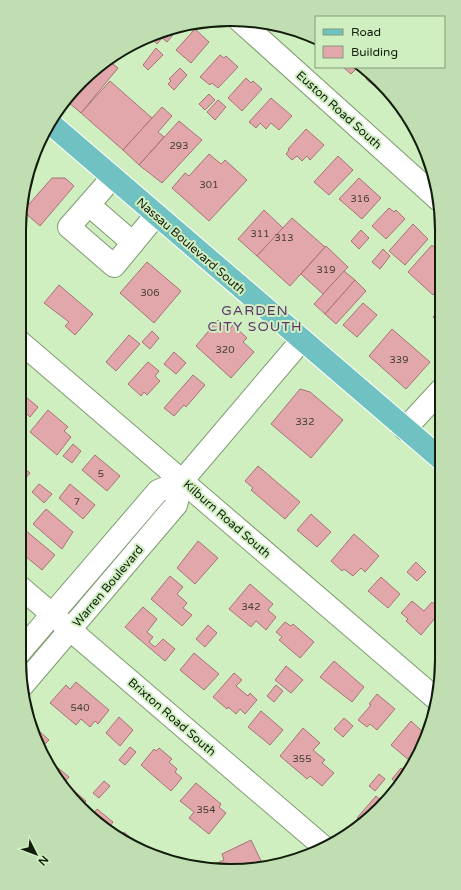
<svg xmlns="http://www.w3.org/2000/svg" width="461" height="890" font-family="'Varela Round',sans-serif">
	<rect width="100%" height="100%" fill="#d0efc1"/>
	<g fill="#e1a7aa" stroke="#a97275">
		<path d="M179 28 167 42 162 38 157 44 150 37 162 30Z"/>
		<path d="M195 29 209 42 191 63 176 50Z"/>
		<path d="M156 48 163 55 148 70 143 65Z"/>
		<path d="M220 55 224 58 226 56 238 67 218 88 212 83 210 85 200 77Z"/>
		<path d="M109 61 118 68 81 113 68 102 91 72Z"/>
		<path d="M343 67H358L351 74Z"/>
		<path d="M180 68 187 75 174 90 168 84 171 81 169 79Z"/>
		<path d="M370 74 384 87 380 91 366 79Z"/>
		<path d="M246 78 251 83 253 81 262 89 242 111 228 98Z"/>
		<path d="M110 81 152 118 123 150 81 113Z"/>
		<path d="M209 94 215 100 205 110 199 104Z"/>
		<path d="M391 95 398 102 403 110 402 112 388 99Z"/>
		<path d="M271 98 292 116 279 130 271 123 266 129 260 123 256 128 249 122Z"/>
		<path d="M218 100 226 107 215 120 207 112Z"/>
		<path d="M162 107 172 116 158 132 164 137 139 165 123 150Z"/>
		<path d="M179 121 202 140 162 183 139 165Z"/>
		<path d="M306 129 324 145 310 160 307 156 302 161 297 156 292 160 286 154 289 150 288 149Z"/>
		<path d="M209 154 221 164 225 160 247 180 209 221 172 188 185 173 189 176Z"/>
		<path d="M338 156 353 170 329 195 314 182Z"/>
		<path d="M52 178H65L74 186 40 226 23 211Z"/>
		<path d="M359 178 381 198 362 219 339 199Z"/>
		<path d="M389 208 394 212 396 210 405 219 386 239 372 226Z"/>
		<path d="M264 210 283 228 257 256 238 239Z"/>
		<path d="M292 218 325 247 290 286 257 256Z"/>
		<path d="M413 224 428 239 405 265 389 251Z"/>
		<path d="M361 230 369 238 359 249 351 241Z"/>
		<path d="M432 245 440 253V286L433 295 408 272Z"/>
		<path d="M326 246 348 267 323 294 301 274Z"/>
		<path d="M383 249 390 256 380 269 372 262Z"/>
		<path d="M19 255 26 262 19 270Z"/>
		<path d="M147 262 181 291 154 323 120 293Z"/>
		<path d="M344 271 355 280 325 314 314 304Z"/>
		<path d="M355 280 366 291 336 324 325 314Z"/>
		<path d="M59 285 93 314 75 335 65 326 69 322 44 303Z"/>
		<path d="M363 303 377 315 357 337 343 325Z"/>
		<path d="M440 309 441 324 433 317Z"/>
		<path d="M218 320 229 330 233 325 247 338 243 342 254 352 231 378 196 346Z"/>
		<path d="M392 329 430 362 406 389 369 356Z"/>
		<path d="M152 331 159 338 150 349 142 342Z"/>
		<path d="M129 335 140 344 116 371 106 362Z"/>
		<path d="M174 352 186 363 176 374 164 364Z"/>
		<path d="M148 362 159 371 155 376 160 381 147 395 144 392 141 396 128 384Z"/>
		<path d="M193 375 205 385 186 407 184 405 174 416 164 408Z"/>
		<path d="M300 389 310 392 343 420 311 458 271 424Z"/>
		<path d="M19 391 38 407 30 417 25 412 19 419Z"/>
		<path d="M48 410 68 427 64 431 71 437 57 455 30 432Z"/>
		<path d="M73 444 81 451 72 463 63 456Z"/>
		<path d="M95 455 120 476 107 491 82 470Z"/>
		<path d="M19 464 30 473 19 486Z"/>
		<path d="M258 466 300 502 285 519 251 490 253 488 245 481Z"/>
		<path d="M39 484 52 494 44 503 32 492Z"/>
		<path d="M70 484 95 505 83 519 59 498Z"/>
		<path d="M46 509 73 532 62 549 33 524Z"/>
		<path d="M311 514 331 532 317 547 297 530Z"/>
		<path d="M25 530 55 555 42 570 19 551V537Z"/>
		<path d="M354 534 379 556 365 572 361 568 353 576 344 569 342 571 331 561Z"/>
		<path d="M198 541 218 558 195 584 177 568Z"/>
		<path d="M416 562 426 572 417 581 407 572Z"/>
		<path d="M170 576 183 587 177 594 187 603 183 608 192 615 182 626 151 599Z"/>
		<path d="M381 577 400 594 388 608 368 591Z"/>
		<path d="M250 584 273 604 268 610 276 617 266 630 256 621 251 627 229 609Z"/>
		<path d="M412 601 424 611 432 602 441 611 421 635 406 621 408 619 401 613Z"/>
		<path d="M143 607 157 619 147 632 153 637 149 642 155 647 163 639 175 649 165 661 125 627Z"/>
		<path d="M285 622 291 626 293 624 314 642 300 658 279 640 282 637 276 632Z"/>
		<path d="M208 625 217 633 205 647 196 639Z"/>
		<path d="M441 642V653L436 648Z"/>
		<path d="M194 653 219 674 204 690 180 670Z"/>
		<path d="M334 661 364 687 352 702 320 677Z"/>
		<path d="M286 666 303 680 291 693 275 680Z"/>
		<path d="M234 673 242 680 236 686 248 696 250 693 257 700 245 714 240 709 236 714 228 707 227 709 213 697Z"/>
		<path d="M76 682 109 710 98 724 95 721 90 727 81 719 76 725 50 703 66 685 70 689Z"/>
		<path d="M276 685 283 691 274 702 267 696Z"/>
		<path d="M377 694 395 709 377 730 370 724 367 727 358 720 371 705 369 704Z"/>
		<path d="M261 711 283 730 270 745 248 727Z"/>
		<path d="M119 717 133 730 120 746 106 733Z"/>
		<path d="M344 718 353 726 343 737 334 729Z"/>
		<path d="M411 721 425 734 422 745 409 760 391 745Z"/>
		<path d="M303 728 320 743 313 750 325 760 322 763 334 773 322 786 310 776 307 779 280 756Z"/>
		<path d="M38 730 49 740 42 747 34 734Z"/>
		<path d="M130 747 136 752 125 765 119 760Z"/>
		<path d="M159 748 172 759 169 762 177 769 175 772 182 778 171 791 141 765 154 749 156 751Z"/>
		<path d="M52 763 69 777 61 786 50 765Z"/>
		<path d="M401 768 406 772 398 784 392 779Z"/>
		<path d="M379 774 385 779 375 791 369 786Z"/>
		<path d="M104 781 110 786 99 798 93 793Z"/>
		<path d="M196 783 221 804 219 807 226 813 209 834 189 818 194 812 180 801Z"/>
		<path d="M72 789 86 801 82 806 68 793Z"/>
		<path d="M376 796 384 803 380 809 362 822 357 818Z"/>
		<path d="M97 809 113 822 107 830 92 815Z"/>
		<path d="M124 832 138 844 137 845 119 838Z"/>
		<path d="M251 840 264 867 258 869 211 868V866L224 860 222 854Z"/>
	</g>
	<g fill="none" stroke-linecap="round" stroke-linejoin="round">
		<g stroke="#7f9b70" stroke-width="24">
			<g id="minor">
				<path d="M239 20 439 200"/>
				<path d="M112 178 69 227 114 266 156 215"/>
				<path d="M89 205 133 243"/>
				<path d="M19 341 435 698"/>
				<path d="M405 429 441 390"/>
				<path d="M19 586 325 848"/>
				<path d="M19 653 158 491 182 481 301 341"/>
				<path d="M23 685 176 505 182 481"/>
			</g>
		</g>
		<g stroke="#fff" stroke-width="24">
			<path id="major" d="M51 124 441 459"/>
		</g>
		<use href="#minor" stroke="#fff" stroke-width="22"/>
		<use href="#major" stroke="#70c2c2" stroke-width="22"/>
	</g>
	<g text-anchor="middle" stroke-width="4" stroke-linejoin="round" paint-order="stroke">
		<g font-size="10" fill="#464034">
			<text x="179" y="149">293</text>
			<text x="209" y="188">301</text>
			<text x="360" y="202">316</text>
			<text x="260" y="237">311</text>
			<text x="284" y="241">313</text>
			<text x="326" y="273">319</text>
			<text x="150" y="296">306</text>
			<text x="225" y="353">320</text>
			<text x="399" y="363">339</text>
			<text x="305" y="425">332</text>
			<text x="101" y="477">5</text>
			<text x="77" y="505">7</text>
			<text x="251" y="610">342</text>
			<text x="80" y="711">540</text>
			<text x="302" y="762">355</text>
			<text x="206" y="813">354</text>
		</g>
		<g font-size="12" fill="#121d0c" stroke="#d0efc1">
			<text transform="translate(339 110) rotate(42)" y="4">Euston Road South</text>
			<text transform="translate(191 246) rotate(41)" y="4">Nassau Boulevard South</text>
			<text transform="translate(227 519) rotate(41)" y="4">Kilburn Road South</text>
			<text transform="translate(108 586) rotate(-50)" y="4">Warren Boulevard</text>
			<text transform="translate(172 717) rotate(41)" y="4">Brixton Road South</text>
		</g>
		<g font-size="14" letter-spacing="1" fill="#5e366e" stroke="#d0efc1">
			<text x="255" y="315">GARDEN<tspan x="255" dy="16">CITY SOUTH</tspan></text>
		</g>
	</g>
	<path d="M0 0H461V890H0ZM230 26H231A204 204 0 0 1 435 230V660A204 204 0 0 1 231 864H230A204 204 0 0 1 26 660V230A204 204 0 0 1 230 26Z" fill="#c1deb3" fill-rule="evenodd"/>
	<path fill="none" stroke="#121d0c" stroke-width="2" d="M230 26H231A204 204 0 0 1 435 230V660A204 204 0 0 1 231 864H230A204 204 0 0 1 26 660V230A204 204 0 0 1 230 26Z"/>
	<rect x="315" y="16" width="130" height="52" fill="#d0efc1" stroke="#849b79"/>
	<rect x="323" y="29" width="20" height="6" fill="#70c2c2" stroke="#849b79"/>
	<text x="351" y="36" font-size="12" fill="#121d0c">Road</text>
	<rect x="323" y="46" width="20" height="12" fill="#e1a7aa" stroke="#849b79"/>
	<text x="351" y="56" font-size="12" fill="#121d0c">Building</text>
	<g transform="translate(36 854) rotate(132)" stroke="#d0efc1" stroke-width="3" paint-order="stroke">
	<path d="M0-3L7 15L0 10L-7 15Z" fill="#121d0c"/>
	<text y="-6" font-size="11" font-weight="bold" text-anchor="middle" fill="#121d0c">N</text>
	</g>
</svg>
